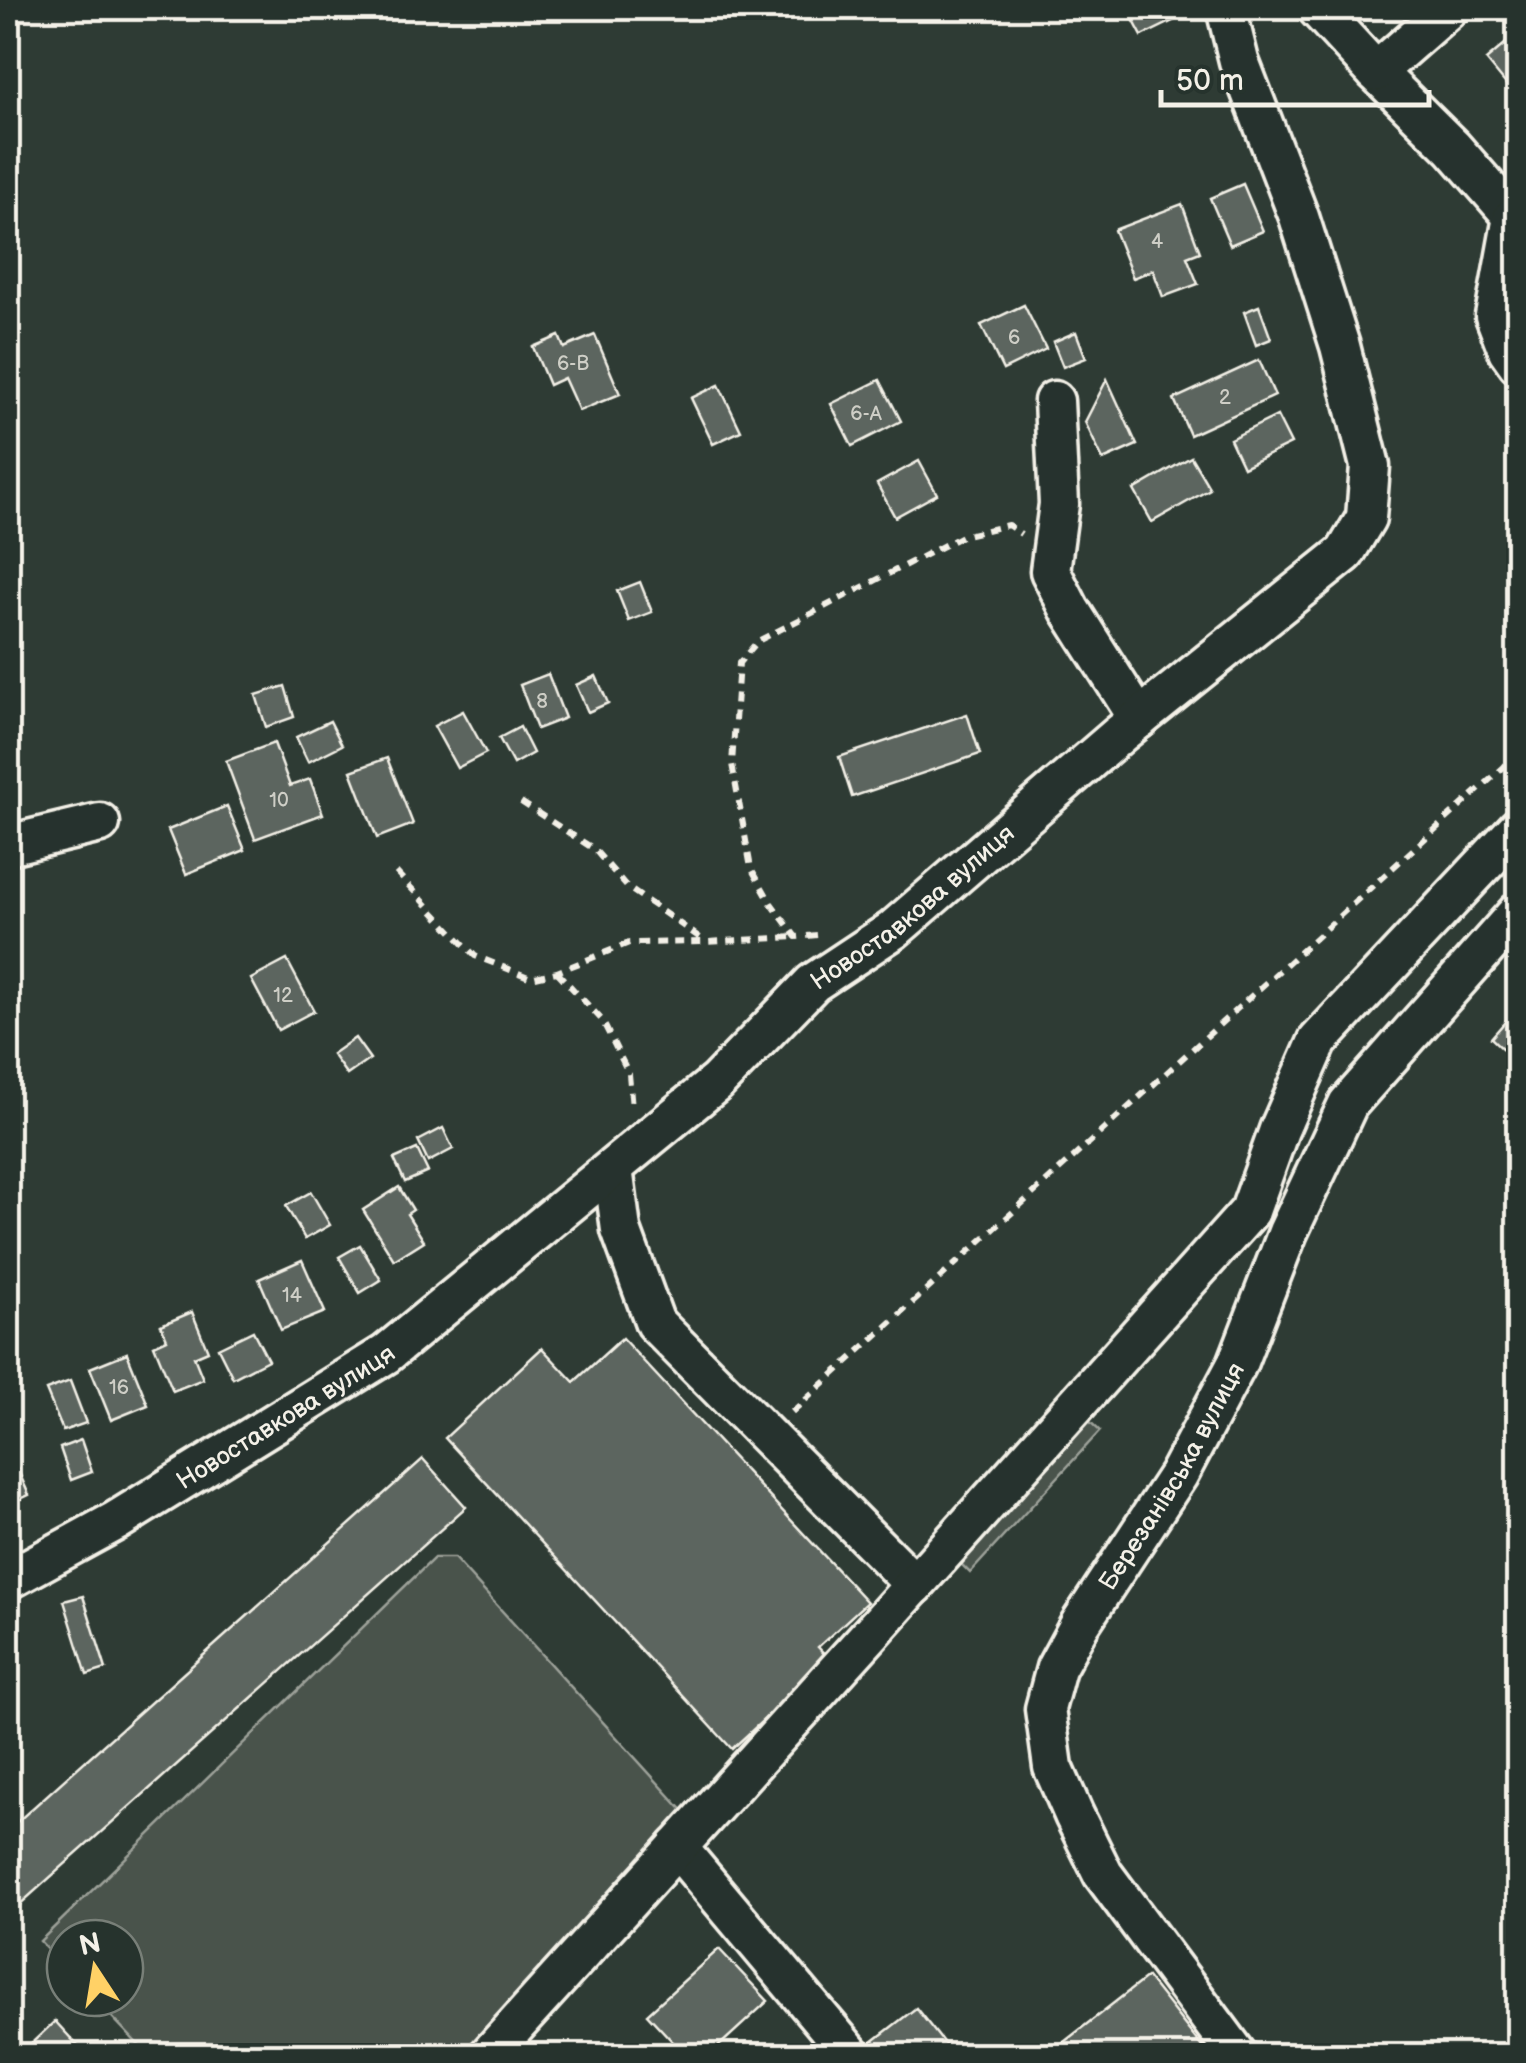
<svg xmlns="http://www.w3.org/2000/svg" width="1526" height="2063" font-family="'Balsamiq Sans',sans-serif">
	<rect width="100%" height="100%" fill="#2e3b34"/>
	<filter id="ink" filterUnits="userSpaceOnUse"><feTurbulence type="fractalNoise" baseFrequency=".01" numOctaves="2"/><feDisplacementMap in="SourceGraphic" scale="20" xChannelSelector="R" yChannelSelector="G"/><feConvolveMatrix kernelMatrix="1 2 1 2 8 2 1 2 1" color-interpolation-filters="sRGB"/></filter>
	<g filter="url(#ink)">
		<g fill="#48524c" stroke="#9ea29a" stroke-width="2.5">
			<path d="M1088 1420 1100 1431 970 1573 959 1562Z"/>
			<path d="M434 1558H454L688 1816 470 2055H148L94 1998H125V1938H65V1968L40 1941Z"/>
		</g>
		<g fill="#5c655e" stroke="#f4f1e8" stroke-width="2.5">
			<path d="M1133 8H1173L1179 18 1142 36 1128 10Z"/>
			<path d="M1518 33V99L1486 60Z"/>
			<path d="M1243 184 1263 231 1230 245 1210 198Z"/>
			<path d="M1182 204 1200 252 1187 257 1198 284 1163 297 1153 270 1133 278 1114 230Z"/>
			<path d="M1024 305 1046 349 1003 370 981 325Z"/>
			<path d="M1259 306 1271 339 1256 345 1244 312Z"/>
			<path d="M1076 332 1086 358 1063 367 1053 342Z"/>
			<path d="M595 335 620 394 579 411 564 378 549 385 533 347 559 336 564 348Z"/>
			<path d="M1259 360 1275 396 1190 435 1174 399Z"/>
			<path d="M1107 379 1137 445 1103 460 1085 422Z"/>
			<path d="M880 380 901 421 852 446 831 404Z"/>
			<path d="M719 385 741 431 713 444 691 398Z"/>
			<path d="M1277 416 1291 444 1243 467 1230 439Z"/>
			<path d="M1191 457 1210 489 1152 522 1134 490Z"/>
			<path d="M919 461 937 494 895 517 877 484Z"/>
			<path d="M640 582 652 612 629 621 617 591Z"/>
			<path d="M548 674 565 718 537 729 520 685Z"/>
			<path d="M596 676 608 703 588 712 576 685Z"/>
			<path d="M285 686 294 717 266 727 256 695Z"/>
			<path d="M463 711 486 753 457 768 434 726Z"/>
			<path d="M967 714 980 754 852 797 839 757Z"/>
			<path d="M330 721 342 745 308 762 296 737Z"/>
			<path d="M520 727 533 753 513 764 499 738Z"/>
			<path d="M274 743 290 786 310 779 323 814 255 839 226 761Z"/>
			<path d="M387 758 413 824 377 838 351 771Z"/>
			<path d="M227 806 245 850 186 874 168 830Z"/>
			<path d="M287 960 314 1011 278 1030 251 979Z"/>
			<path d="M1518 1007V1041L1507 1053 1491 1038Z"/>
			<path d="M355 1038 370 1059 347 1075 332 1054Z"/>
			<path d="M443 1128 453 1149 428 1162 418 1141Z"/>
			<path d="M417 1149 428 1172 405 1182 394 1159Z"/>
			<path d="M399 1187 413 1210 407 1214 424 1241 394 1260 363 1210Z"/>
			<path d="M311 1192 330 1225 305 1239 286 1206Z"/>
			<path d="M360 1245 381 1280 360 1293 339 1257Z"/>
			<path d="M302 1260 325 1312 281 1330 259 1279Z"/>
			<path d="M192 1312 208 1351 194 1357 203 1379 173 1391 154 1345 167 1339 161 1325Z"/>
			<path d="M253 1331 268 1360 233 1378 218 1348Z"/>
			<path d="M622 1338 867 1602 818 1647 829 1659 732 1749 445 1438 542 1348 574 1382Z"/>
			<path d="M127 1353 148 1405 111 1420 90 1368Z"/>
			<path d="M70 1381 86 1423 63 1431 46 1390Z"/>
			<path d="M81 1440 92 1472 71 1480 60 1448Z"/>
			<path d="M8 1448 29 1495 8 1505Z"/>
			<path d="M423 1459 466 1507 8 1915V1830Z"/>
			<path d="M83 1596 106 1669 87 1675 64 1601Z"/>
			<path d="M719 1949 768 2001 708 2056H686L647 2014Z"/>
			<path d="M1147 1977 1209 2056H1046Z"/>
			<path d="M916 2008 954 2056H868L863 2049Z"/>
			<path d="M55 2021 87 2056H18Z"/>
		</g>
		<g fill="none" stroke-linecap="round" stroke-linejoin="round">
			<g stroke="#f4f1e8" stroke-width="45">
				<g id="minor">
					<path d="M1317 8 1376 72 1453 148 1518 222"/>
					<path d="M1376 72 1449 8"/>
					<path d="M1513 217 1495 316 1508 350 1518 364"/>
					<path d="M1054 401 1059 504 1050 571 1070 610 1139 719"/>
					<path d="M8 845 100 823"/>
					<path d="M613 1168 621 1230 655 1323 915 1585"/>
					<path id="s1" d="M8 1580 116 1521 386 1354 717 1082 813 983 893 930 1120 734 1345 553 1366 518 1370 466 1340 346 1299 217 1239 61 1226 8"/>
					<path d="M677 1847 852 2056"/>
					<path d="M488 2056 872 1632 1250 1211 1279 1130 1318 1041 1518 828"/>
					<path id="s2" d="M1238 2056 1103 1874 1074 1815 1053 1767 1045 1709 1056 1668 1080 1624 1178 1475 1237 1364 1288 1232 1348 1104 1518 912"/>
				</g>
			</g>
			<g stroke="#f4f1e8" stroke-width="6" stroke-dasharray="10 8" stroke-linecap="butt">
				<path d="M521 802 594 849 627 887 706 942"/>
				<path d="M396 872 475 956 531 978 557 972 629 943 707 942 795 937"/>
				<path d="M817 935 796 937 771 903 751 868 732 764 739 663 758 641 962 536 1008 525 1021 534"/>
				<path d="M557 972 602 1020 629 1074 632 1108"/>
				<path d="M792 1412 1504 767 1518 749"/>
			</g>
			<use href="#minor" stroke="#26332d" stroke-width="38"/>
		</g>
	</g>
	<g text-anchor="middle" stroke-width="10" stroke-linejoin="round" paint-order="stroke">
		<g font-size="20" fill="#cecec6">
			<text x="1157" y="248">4</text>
			<text x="1014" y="344">6</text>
			<text x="573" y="370">6-В</text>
			<text x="1225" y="404">2</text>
			<text x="866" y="420">6-А</text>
			<text x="542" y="708">8</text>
			<text x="279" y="807">10</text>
			<text x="283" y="1002">12</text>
			<text x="292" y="1302">14</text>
			<text x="119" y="1394">16</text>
		</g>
		<g font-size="25" fill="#f4f1e8" stroke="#26332d">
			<text dy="9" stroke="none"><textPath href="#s1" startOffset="1132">Новоставкова вулиця</textPath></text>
			<text dy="9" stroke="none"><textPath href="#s1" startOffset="322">Новоставкова вулиця</textPath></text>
			<text dy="9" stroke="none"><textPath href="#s2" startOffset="670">Березанівська вулиця</textPath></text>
		</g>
	</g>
	<rect width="1526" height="2063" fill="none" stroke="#26332d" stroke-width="40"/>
	<rect x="20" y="20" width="1486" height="2023" fill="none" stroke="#f4f1e8" stroke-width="4" filter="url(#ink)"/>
	<g transform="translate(95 1968) rotate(348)"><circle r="48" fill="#26332d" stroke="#787f78" stroke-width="2.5"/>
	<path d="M0-8L18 38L0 25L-18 38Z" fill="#ffd166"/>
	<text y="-15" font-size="28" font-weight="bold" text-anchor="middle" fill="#f4f1e8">N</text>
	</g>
	<path d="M1161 90v15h268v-15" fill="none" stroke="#f4f1e8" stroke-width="5"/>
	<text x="1176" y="90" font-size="30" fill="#f4f1e8" stroke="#26332d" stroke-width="8" paint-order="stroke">50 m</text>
</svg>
